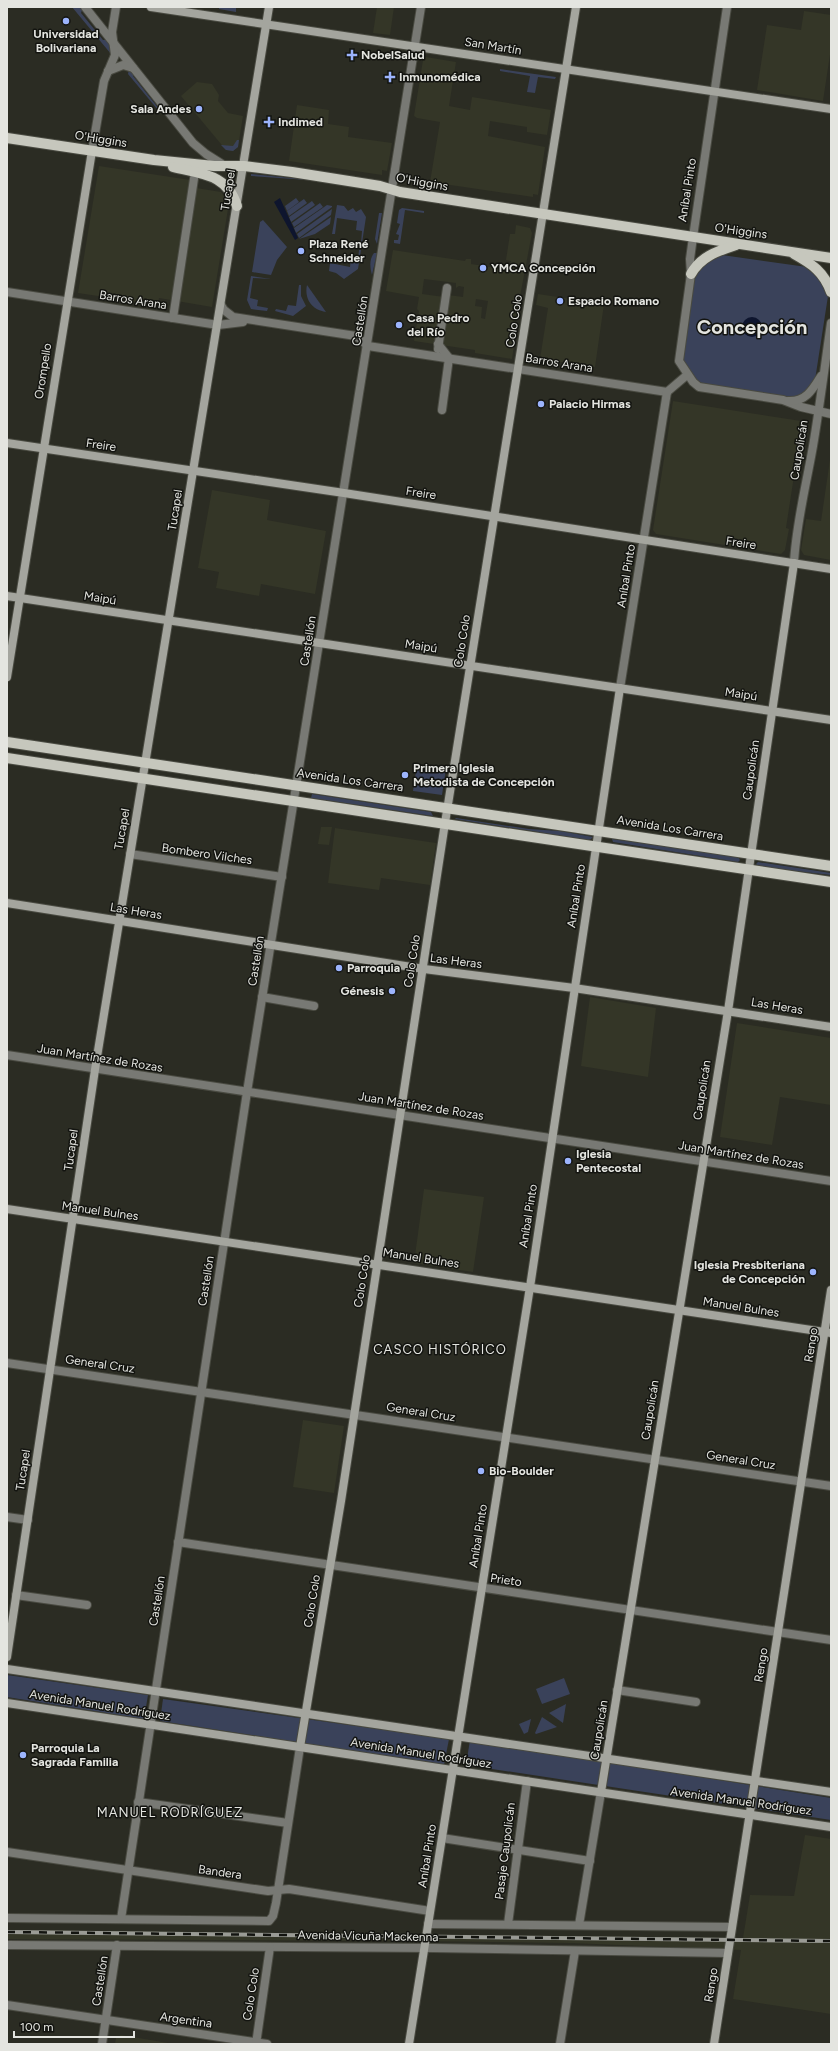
<svg xmlns="http://www.w3.org/2000/svg" width="838" height="2051" font-family="Figtree,sans-serif">
	<rect width="100%" height="100%" fill="#2b2c23"/>
	<g fill="#343627" fill-rule="evenodd">
		<path d="M377 7H394L390 35 373 33Z"/>
		<path d="M804 11 831 15V48L823 101 757 90 767 25 801 30Z"/>
		<path d="M426 57 456 62 449 106 470 110 472 97 551 110 547 135 527 132V127L490 121 488 136 545 147 538 195 533 194V197L430 182 440 122 417 118 414 116 423 60Z"/>
		<path d="M197 82 212 84 219 95 218 101 228 113 243 116 238 147 233 151 226 150 181 96Z"/>
		<path d="M297 105 329 110 328 124 349 127 348 137 392 143 387 171 382 170V175L289 161Z"/>
		<path d="M99 166 190 180V187L221 192 229 203 212 307 159 298 158 305 78 293Z"/>
		<path d="M516 225 530 228 532 233 515 323 517 324 512 359 475 353V350L441 345 448 295 463 297 464 287 459 286 456 288V283L424 279 422 294 444 297 437 340 434 344 414 341 419 311 417 309 419 297 386 291 393 250 465 261 466 259H471V264L509 270 511 261 506 260 510 234H515ZM476 299 488 301 485 319 481 318 482 307 475 306Z"/>
		<path d="M538 294 604 304 595 367 540 359 548 308 536 305Z"/>
		<path d="M673 401 801 421 800 423 802 424 786 528 789 529 785 550 781 554 656 534 653 530Z"/>
		<path d="M831 453V560L804 555 801 550 806 519 821 521Z"/>
		<path d="M212 490 270 500 267 520 326 531 315 594 261 584 259 596 216 588 219 572 198 568Z"/>
		<path d="M321 827H332L329 845 318 844Z"/>
		<path d="M335 828 436 843 430 885 381 878 379 890 328 883Z"/>
		<path d="M590 997 656 1008 648 1077 581 1066Z"/>
		<path d="M737 1023 831 1038V1105L780 1097 772 1145 720 1137Z"/>
		<path d="M424 1189 484 1197 473 1272 414 1263Z"/>
		<path d="M303 1420 344 1426 334 1493 293 1487Z"/>
		<path d="M805 1835 831 1839V2014L733 1999 741 1950 571 1943 413 1941 7 1939V1930L743 1938 750 1895 794 1896Z"/>
		<path d="M121 2035 174 2044H115L116 2038Z"/>
	</g>
	<g fill="#3a425a">
		<path d="M72 7H80L82 10 81 13 103 40H107L112 46 113 51 111 54Z"/>
		<path d="M219 7H236V12L219 9Z"/>
		<path d="M129 69 134 73 133 76 159 109 158 110 128 74Z"/>
		<path d="M500 69 556 77 555 79 538 77 535 93 527 92 530 76 500 71Z"/>
		<path d="M237 140H239L238 147 233 151 226 150 221 145 233 146Z"/>
		<path d="M251 174 321 181 251 176Z"/>
		<path d="M296 198 299 202 287 211 285 206Z"/>
		<path d="M304 199 307 203 289 216 287 211Z"/>
		<path d="M312 201 315 205 291 222 289 217Z"/>
		<path d="M320 203 323 207 294 227 292 223Z"/>
		<path d="M327 205 332 206V207L296 233 294 228Z"/>
		<path d="M337 205 344 206 348 211 353 208 356 212 361 209 366 217 362 243H361L362 231 356 230 357 221 337 218 335 234H332Z"/>
		<path d="M402 208 424 211V213L405 210 400 244 394 243V240H398L399 235 396 234 400 224 397 223 399 210Z"/>
		<path d="M332 209 331 215 299 238 297 234Z"/>
		<path d="M379 213H382L377 244 375 239Z"/>
		<path d="M331 217 330 224 315 234 299 239Z"/>
		<path d="M263 220 287 247 277 260 271 275 252 272 260 222Z"/>
		<path d="M359 250H361L358 269 344 279 336 273 329 271 330 263 350 267 351 259 358 260Z"/>
		<path d="M374 253H377L372 275C370 268 369 259 374 253Z"/>
		<path d="M722 255 807 267 818 273 828 296 815 380 807 393 792 399 698 383 682 363 694 278 699 266Z"/>
		<path d="M251 276 271 279 253 278 250 298 258 300 257 306 268 308 267 311 251 309 247 300Z"/>
		<path d="M299 285H301V296L306 306 293 316 275 311 276 309 286 311 288 305 296 306Z"/>
		<path d="M307 285 326 312C312 310 304 299 307 285Z"/>
		<path d="M417 765 446 769 442 795 413 791Z"/>
		<path d="M312 794 431 812 433 816 311 798Z"/>
		<path d="M456 818 529 829 560 831 593 837 591 839 588 840 455 819Z"/>
		<path d="M612 839 738 857 740 860 738 862 613 842Z"/>
		<path d="M758 862 831 873V875L759 867 756 864Z"/>
		<path d="M7 1675 148 1695 144 1719 7 1697Z"/>
		<path d="M564 1678 570 1694 542 1704 536 1689Z"/>
		<path d="M163 1699 449 1739 444 1765 160 1721Z"/>
		<path d="M566 1704 563 1723 549 1713Z"/>
		<path d="M542 1717 557 1727 536 1734 535 1733Z"/>
		<path d="M531 1719 528 1732 524 1734 519 1724Z"/>
		<path d="M470 1740 831 1798V1820L466 1765Z"/>
	</g>
	<g fill="#0e152e">
		<path d="M280 198 298 238 295 240 274 202Z"/>
		<circle cx="752" cy="327" r="10"/>
	</g>
	<g fill="none" stroke-linecap="round" stroke-linejoin="round">
		<g stroke="#494a41" stroke-width="10">
			<g id="street">
				<path d="M85 7 193 143 206 154 225 166"/>
				<path d="M727 7 693 237 690 259 691 274 679 361 693 382 699 387 783 400 801 407 831 414"/>
				<path d="M108 71 123 65 133 68"/>
				<path d="M92 151 104 81 115 55 112 32 116 7"/>
				<path d="M7 292 218 325 243 322"/>
				<path d="M221 305 224 310 233 317 356 336 368 346 667 392"/>
				<path d="M173 318 195 172"/>
				<path d="M438 344 449 358 442 410"/>
				<path d="M438 349 447 288"/>
				<path d="M667 392 687 375"/>
				<path d="M788 401C806 402 813 389 821 376"/>
				<path d="M794 563C796 524 806 486 813 446 820 405 825 364 831 323"/>
				<path d="M620 688 667 392"/>
				<path d="M130 854 282 877"/>
				<path d="M262 997 314 1006"/>
				<path d="M7 1055 831 1181"/>
				<path d="M7 1363 831 1486"/>
				<path d="M7 1517 28 1520"/>
				<path d="M178 1542 831 1640"/>
				<path d="M16 1595 87 1605"/>
				<path d="M617 1690 696 1702"/>
				<path d="M138 1802 288 1823"/>
				<path d="M442 1838 590 1861"/>
				<path d="M7 1852 268 1891 289 1889 430 1911"/>
				<path d="M7 1918 269 1921 273 1916 276 1903 300 1747"/>
				<path d="M121 1919 247 1092 421 7"/>
				<path d="M428 1924 732 1927"/>
				<path d="M508 1924 527 1781"/>
				<path d="M579 1925 601 1792"/>
				<path d="M7 1945 433 1948 728 1953"/>
				<path d="M7 2005 267 2044"/>
				<path d="M102 2044 117 1945"/>
				<path d="M256 2044 270 1947"/>
				<path d="M560 2044 575 1951"/>
			</g>
		</g>
		<g stroke="#494a41" stroke-width="10">
			<g id="secondary">
				<path d="M151 7 831 109"/>
				<path d="M7 443 344 493 831 569"/>
				<path d="M7 596 831 720"/>
				<path d="M7 677 92 151"/>
				<path d="M7 903 424 969 574 988 831 1027"/>
				<path d="M7 1209 831 1333"/>
				<path d="M7 1657 96 1063 269 7"/>
				<path d="M7 1669 831 1792"/>
				<path d="M7 1703 831 1827"/>
				<path d="M300 1747 341 1501 445 823 576 7"/>
				<path d="M601 1792 728 1011 794 563"/>
				<path d="M409 2044 530 1287 620 688"/>
				<path d="M714 2044 831 1290"/>
			</g>
		</g>
		<g stroke="#494a41" stroke-width="12">
			<g id="primary">
				<path d="M7 138 154 160 214 166H244L292 172 380 186 400 192 831 258"/>
				<path d="M173 167C200 174 227 173 237 206"/>
				<path d="M794 254C812 264 824 272 831 292"/>
				<path d="M691 274C701 256 718 251 736 245"/>
				<path d="M7 742 831 866"/>
				<path d="M7 758 831 882"/>
			</g>
		</g>
		<use href="#street" stroke="#787974" stroke-width="8"/>
		<use href="#secondary" stroke="#a4a59e" stroke-width="8"/>
		<use href="#primary" stroke="#c6c7bd" stroke-width="10"/>
		<g stroke="#9a9b95" stroke-width="4">
			<path id="rail" d="M7 1932 831 1941"/>
		</g>
		<use href="#rail" stroke="#131410" stroke-width="2.5" stroke-dasharray="8" stroke-linecap="butt"/>
	</g>
	<g fill="#9cb4fd" stroke="#131410" stroke-width="1.5">
		<circle cx="66" cy="21" r="4"/>
		<path d="M350 49h4v4h4v4h-4v4h-4v-4h-4v-4h4z"/>
		<path d="M388 71h4v4h4v4h-4v4h-4v-4h-4v-4h4z"/>
		<circle cx="199" cy="109" r="4"/>
		<path d="M267 116h4v4h4v4h-4v4h-4v-4h-4v-4h4z"/>
		<circle cx="301" cy="251" r="4"/>
		<circle cx="483" cy="268" r="4"/>
		<circle cx="560" cy="301" r="4"/>
		<circle cx="399" cy="325" r="4"/>
		<circle cx="541" cy="404" r="4"/>
		<circle cx="405" cy="775" r="4"/>
		<circle cx="339" cy="968" r="4"/>
		<circle cx="392" cy="991" r="4"/>
		<circle cx="568" cy="1161" r="4"/>
		<circle cx="813" cy="1272" r="4"/>
		<circle cx="481" cy="1471" r="4"/>
		<circle cx="23" cy="1755" r="4"/>
	</g>
	<g text-anchor="middle" stroke-width="3" stroke-linejoin="round" paint-order="stroke">
		<g font-size="12" font-weight="bold" fill="#e4e5e0" stroke="#131410" text-anchor="start">
			<text x="66" y="38" text-anchor="middle">Universidad<tspan x="66" dy="14">Bolivariana</tspan></text>
			<text x="361" y="59">NobelSalud</text>
			<text x="399" y="81">Inmunomédica</text>
			<text x="191" y="113" text-anchor="end">Sala Andes</text>
			<text x="278" y="126">Indimed</text>
			<text x="309" y="248">Plaza René<tspan x="309" dy="14">Schneider</tspan></text>
			<text x="491" y="272">YMCA Concepción</text>
			<text x="568" y="305">Espacio Romano</text>
			<text x="407" y="322">Casa Pedro<tspan x="407" dy="14">del Río</tspan></text>
			<text x="549" y="408">Palacio Hirmas</text>
			<text x="413" y="772">Primera Iglesia<tspan x="413" dy="14">Metodista de Concepción</tspan></text>
			<text x="347" y="972">Parroquia</text>
			<text x="384" y="995" text-anchor="end">Génesis</text>
			<text x="576" y="1158">Iglesia<tspan x="576" dy="14">Pentecostal</tspan></text>
			<text x="805" y="1269" text-anchor="end">Iglesia Presbiteriana<tspan x="805" dy="14">de Concepción</tspan></text>
			<text x="489" y="1475">Bio-Boulder</text>
			<text x="31" y="1752">Parroquia La<tspan x="31" dy="14">Sagrada Familia</tspan></text>
		</g>
		<g font-size="12" fill="#e4e5e0" stroke="#131410">
			<text transform="translate(493 46) rotate(9)" y="4">San Martín</text>
			<text transform="translate(101 139) rotate(9)" y="4">O'Higgins</text>
			<text transform="translate(422 182) rotate(10)" y="4">O'Higgins</text>
			<text transform="translate(228 190) rotate(-81)" y="4">Tucapel</text>
			<text transform="translate(687 190) rotate(-81)" y="4">Aníbal Pinto</text>
			<text transform="translate(741 231) rotate(8)" y="4">O'Higgins</text>
			<text transform="translate(133 300) rotate(9)" y="4">Barros Arana</text>
			<text transform="translate(360 321) rotate(-81)" y="4">Castellón</text>
			<text transform="translate(514 321) rotate(-81)" y="4">Colo Colo</text>
			<text transform="translate(559 363) rotate(9)" y="4">Barros Arana</text>
			<text transform="translate(43 371) rotate(-81)" y="4">Orompello</text>
			<text transform="translate(101 445) rotate(8)" y="4">Freire</text>
			<text transform="translate(799 450) rotate(-81)" y="4">Caupolicán</text>
			<text transform="translate(421 493) rotate(9)" y="4">Freire</text>
			<text transform="translate(175 510) rotate(-81)" y="4">Tucapel</text>
			<text transform="translate(741 543) rotate(9)" y="4">Freire</text>
			<text transform="translate(626 576) rotate(-81)" y="4">Aníbal Pinto</text>
			<text transform="translate(100 598) rotate(9)" y="4">Maipú</text>
			<text transform="translate(308 641) rotate(-81)" y="4">Castellón</text>
			<text transform="translate(462 641) rotate(-81)" y="4">Colo Colo</text>
			<text transform="translate(421 646) rotate(9)" y="4">Maipú</text>
			<text transform="translate(741 694) rotate(9)" y="4">Maipú</text>
			<text transform="translate(751 770) rotate(-82)" y="4">Caupolicán</text>
			<text transform="translate(350 780) rotate(8)" y="4">Avenida Los Carrera</text>
			<text transform="translate(670 828) rotate(9)" y="4">Avenida Los Carrera</text>
			<text transform="translate(122 829) rotate(-80)" y="4">Tucapel</text>
			<text transform="translate(207 854) rotate(8)" y="4">Bombero Vilches</text>
			<text transform="translate(576 896) rotate(-81)" y="4">Aníbal Pinto</text>
			<text transform="translate(136 911) rotate(9)" y="4">Las Heras</text>
			<text transform="translate(256 961) rotate(-81)" y="4">Castellón</text>
			<text transform="translate(412 961) rotate(-81)" y="4">Colo Colo</text>
			<text transform="translate(456 961) rotate(7)" y="4">Las Heras</text>
			<text transform="translate(777 1006) rotate(9)" y="4">Las Heras</text>
			<text transform="translate(100 1058) rotate(9)" y="4">Juan Martínez de Rozas</text>
			<text transform="translate(702 1090) rotate(-81)" y="4">Caupolicán</text>
			<text transform="translate(421 1106) rotate(9)" y="4">Juan Martínez de Rozas</text>
			<text transform="translate(71 1150) rotate(-82)" y="4">Tucapel</text>
			<text transform="translate(741 1155) rotate(9)" y="4">Juan Martínez de Rozas</text>
			<text transform="translate(100 1211) rotate(8)" y="4">Manuel Bulnes</text>
			<text transform="translate(528 1216) rotate(-81)" y="4">Aníbal Pinto</text>
			<text transform="translate(421 1258) rotate(9)" y="4">Manuel Bulnes</text>
			<text transform="translate(206 1281) rotate(-81)" y="4">Castellón</text>
			<text transform="translate(362 1281) rotate(-81)" y="4">Colo Colo</text>
			<text transform="translate(741 1307) rotate(9)" y="4">Manuel Bulnes</text>
			<text transform="translate(811 1345) rotate(-81)" y="4">Rengo</text>
			<text transform="translate(100 1364) rotate(8)" y="4">General Cruz</text>
			<text transform="translate(650 1410) rotate(-81)" y="4">Caupolicán</text>
			<text transform="translate(421 1412) rotate(9)" y="4">General Cruz</text>
			<text transform="translate(741 1460) rotate(9)" y="4">General Cruz</text>
			<text transform="translate(23 1470) rotate(-81)" y="4">Tucapel</text>
			<text transform="translate(478 1536) rotate(-81)" y="4">Aníbal Pinto</text>
			<text transform="translate(506 1580) rotate(8)" y="4">Prieto</text>
			<text transform="translate(157 1601) rotate(-81)" y="4">Castellón</text>
			<text transform="translate(312 1601) rotate(-81)" y="4">Colo Colo</text>
			<text transform="translate(761 1665) rotate(-81)" y="4">Rengo</text>
			<text transform="translate(100 1705) rotate(9)" y="4">Avenida Manuel Rodríguez</text>
			<text transform="translate(599 1730) rotate(-81)" y="4">Caupolicán</text>
			<text transform="translate(421 1753) rotate(9)" y="4">Avenida Manuel Rodríguez</text>
			<text transform="translate(741 1801) rotate(8)" y="4">Avenida Manuel Rodríguez</text>
			<text transform="translate(505 1851) rotate(-83)" y="4">Pasaje Caupolicán</text>
			<text transform="translate(427 1856) rotate(-81)" y="4">Aníbal Pinto</text>
			<text transform="translate(220 1872) rotate(8)" y="4">Bandera</text>
			<text transform="translate(368 1936) rotate(1)" y="4">Avenida Vicuña Mackenna</text>
			<text transform="translate(100 1981) rotate(-81)" y="4">Castellón</text>
			<text transform="translate(711 1985) rotate(-81)" y="4">Rengo</text>
			<text transform="translate(251 1994) rotate(-81)" y="4">Colo Colo</text>
			<text transform="translate(186 2020) rotate(8)" y="4">Argentina</text>
		</g>
		<g font-size="13" letter-spacing="1" fill="#e4e5e0" stroke="#131410">
			<text x="440" y="1354">CASCO HISTÓRICO</text>
			<text x="170" y="1817">MANUEL RODRÍGUEZ</text>
		</g>
		<g font-size="20" font-weight="bold" fill="#e4e5e0" stroke="#131410">
			<text x="752" y="334">Concepción</text>
		</g>
	</g>
	<rect width="838" height="2051" fill="none" stroke="#e4e5e0" stroke-width="16"/>
	<path d="M14 2031v6h120v-6" fill="none" stroke="#e4e5e0" stroke-width="2"/>
	<text x="20" y="2031" font-size="12" fill="#e4e5e0" stroke="#131410" stroke-width="3" paint-order="stroke">100 m</text>
</svg>
